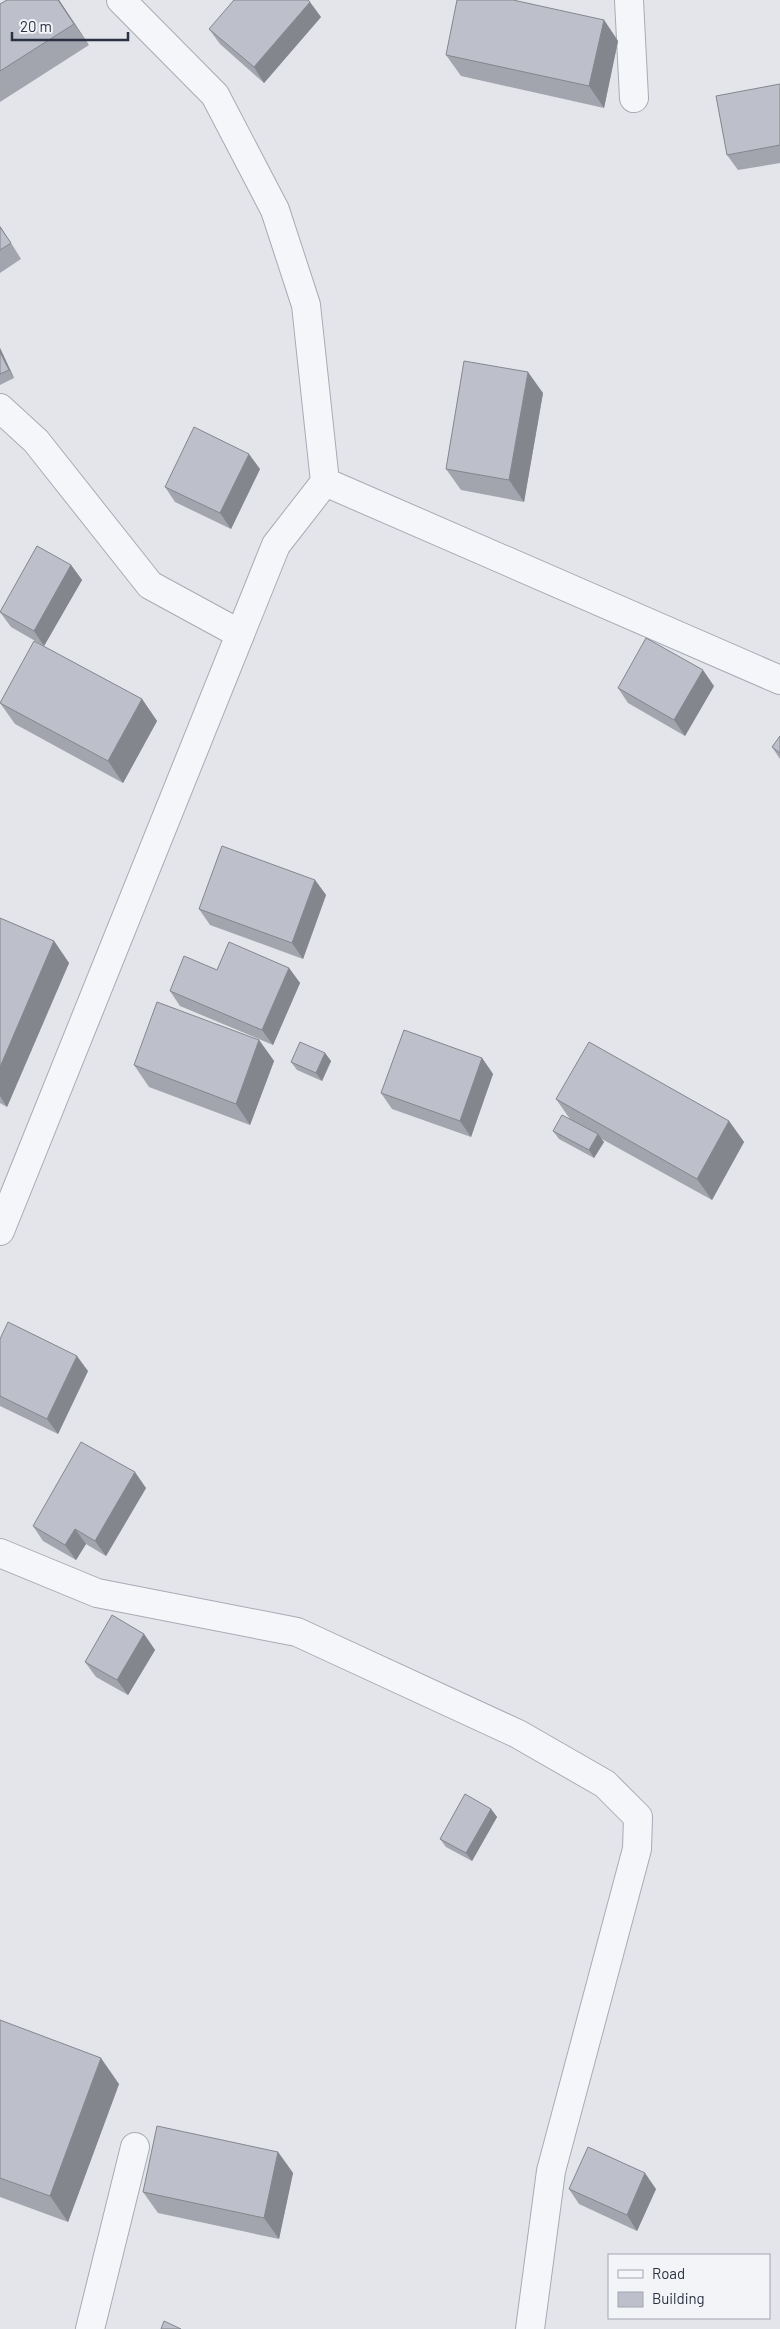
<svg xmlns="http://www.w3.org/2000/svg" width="780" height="2329" font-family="Barlow,sans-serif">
	<rect width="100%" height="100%" fill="#e3e5ea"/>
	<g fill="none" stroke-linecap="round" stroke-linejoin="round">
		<g stroke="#a8abb4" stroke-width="30">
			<g id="minor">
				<path d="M121 0 215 95 275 210 306 305 325 482 780 680"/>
				<path d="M629 0 634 98"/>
				<path d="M0 408 36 441 150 585 240 634"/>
				<path d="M0 1231 276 545 325 482"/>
				<path d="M0 1553 97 1593 297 1632 518 1734 605 1784 638 1817 637 1849 551 2171 530 2329"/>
				<path d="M90 2329 135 2147"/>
			</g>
		</g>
		<use href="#minor" stroke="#f5f6f9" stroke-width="28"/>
	</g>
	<g fill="#a3a5ae">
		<path d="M7 0H59L89 45 0 102V4Z"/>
		<path d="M321 17 264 83 220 44 209 29Z"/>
		<path d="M604 20 618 41 604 108 461 76 446 55Z"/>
		<path d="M780 84V163L738 170 727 155Z"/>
		<path d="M0 226 21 259 0 273Z"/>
		<path d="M0 348 14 378 0 385Z"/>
		<path d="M543 393 524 502 461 490 446 469Z"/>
		<path d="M260 469 231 529 175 502 165 487Z"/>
		<path d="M71 565 82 580 44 646 11 627 0 612Z"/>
		<path d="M714 686 685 736 628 703 618 688Z"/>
		<path d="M142 699 157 721 123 783 15 724 0 703Z"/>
		<path d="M780 736V759L772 747Z"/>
		<path d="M315 880 326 895 303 959 210 925 199 909Z"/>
		<path d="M0 918 54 941 69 963 7 1107 0 1103Z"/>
		<path d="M289 968 300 983 273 1045 180 1006 170 991Z"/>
		<path d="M259 1040 274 1061 250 1125 149 1087 134 1065Z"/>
		<path d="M325 1053 331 1061 322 1081 297 1070 291 1062Z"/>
		<path d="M482 1058 493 1074 471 1137 392 1109 381 1093Z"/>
		<path d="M556 1099 729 1121 744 1142 712 1200 600 1138 604 1142 594 1158 559 1139 553 1131 570 1119Z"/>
		<path d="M0 1339 88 1371 58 1434 0 1406Z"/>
		<path d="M146 1488 106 1556 86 1544 76 1560 43 1541 33 1526Z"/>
		<path d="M144 1634 155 1650 128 1695 96 1677 85 1662Z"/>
		<path d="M491 1809 497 1817 472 1861 446 1847 440 1839Z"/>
		<path d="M0 2020 119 2084 68 2222 0 2197Z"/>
		<path d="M278 2152 293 2173 279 2239 158 2213 143 2192Z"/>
		<path d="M569 2189H656L637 2231 579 2204Z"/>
	</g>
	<g fill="#84868d">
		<path d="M58 0H59L89 45 74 24Z"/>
		<path d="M310 2 321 17 264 83 254 67Z"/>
		<path d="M604 20 618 41 604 108 589 86Z"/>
		<path d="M0 226 21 259 0 227Z"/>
		<path d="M0 348 14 378 9 370 0 352Z"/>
		<path d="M528 372 543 393 524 502 509 480Z"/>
		<path d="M249 454 260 469 231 529 220 513Z"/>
		<path d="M71 565 82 580 44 646 34 631Z"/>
		<path d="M703 670 714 686 685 736 674 720Z"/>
		<path d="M142 699 157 721 123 783 108 761Z"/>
		<path d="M315 880 326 895 303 959 292 943Z"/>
		<path d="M54 941 69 963 7 1107 0 1096V1067Z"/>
		<path d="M289 968 300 983 273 1045 262 1030Z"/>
		<path d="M259 1040 274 1061 250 1125 236 1104Z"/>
		<path d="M325 1053 331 1061 322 1081 316 1073Z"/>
		<path d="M482 1058 493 1074 471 1137 460 1121Z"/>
		<path d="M729 1121 744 1142 712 1200 697 1179Z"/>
		<path d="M598 1134 604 1142 594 1158 589 1150Z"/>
		<path d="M77 1356 88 1371 58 1434 47 1419Z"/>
		<path d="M135 1472 146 1488 106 1556 95 1541Z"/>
		<path d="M75 1529 86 1544 76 1560 65 1545Z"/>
		<path d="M144 1634 155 1650 128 1695 117 1680Z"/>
		<path d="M491 1809 497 1817 472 1861 466 1853Z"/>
		<path d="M101 2058 119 2084 68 2222 50 2196Z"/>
		<path d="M278 2152 293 2173 279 2239 264 2218Z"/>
		<path d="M645 2173 656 2189 637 2231 627 2215Z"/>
	</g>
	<g fill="#bdc0ca" stroke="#84868d">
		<path d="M7 0H58L74 24 0 71V4Z"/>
		<path d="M234 0H308L310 2 254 67 209 29Z"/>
		<path d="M457 0H513L604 20 589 86 446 55Z"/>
		<path d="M780 84V145L727 155 716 96Z"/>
		<path d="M0 227 11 243 0 250Z"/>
		<path d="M0 352 9 370 0 374Z"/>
		<path d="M464 361 528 372 509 480 446 469Z"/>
		<path d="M194 427 249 454 220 513 165 487Z"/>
		<path d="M37 546 71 565 34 631 0 612Z"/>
		<path d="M646 638 703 670 674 720 618 688Z"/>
		<path d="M34 641 142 699 108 761 0 703Z"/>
		<path d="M780 736V753L772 747Z"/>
		<path d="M222 846 315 880 292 943 199 909Z"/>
		<path d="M0 918 54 941 0 1067Z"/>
		<path d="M229 942 289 968 262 1030 170 991 184 956 217 970Z"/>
		<path d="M157 1002 259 1040 236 1104 134 1065Z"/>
		<path d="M404 1030 482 1058 460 1121 381 1093Z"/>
		<path d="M300 1042 325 1053 316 1073 291 1062Z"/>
		<path d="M589 1042 729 1121 697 1179 556 1099Z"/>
		<path d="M562 1115 598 1134 589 1150 553 1131Z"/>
		<path d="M8 1322 77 1356 47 1419 0 1396V1339Z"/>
		<path d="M81 1442 135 1472 95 1541 75 1529 65 1545 33 1526Z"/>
		<path d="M112 1615 144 1634 117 1680 85 1662Z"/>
		<path d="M465 1794 491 1809 466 1853 440 1839Z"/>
		<path d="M0 2020 101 2058 50 2196 0 2178Z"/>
		<path d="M157 2126 278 2152 264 2218 143 2192Z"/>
		<path d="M588 2147 645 2173 627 2215 569 2189Z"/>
		<path d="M164 2321 181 2329H161Z"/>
	</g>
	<rect x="608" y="2254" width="162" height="65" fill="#f2f4f8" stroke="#a2a6af"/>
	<rect x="618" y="2270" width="25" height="8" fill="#f5f6f9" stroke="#a2a6af"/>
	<text x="652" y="2279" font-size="15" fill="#2b3142">Road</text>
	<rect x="618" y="2292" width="25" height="15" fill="#bdc0ca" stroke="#a2a6af"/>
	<text x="652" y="2304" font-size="15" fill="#2b3142">Building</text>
	<path d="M12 32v8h116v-8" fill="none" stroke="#2b3142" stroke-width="2.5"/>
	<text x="20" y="32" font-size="15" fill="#2b3142" stroke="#f2f4f8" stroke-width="4" paint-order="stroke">20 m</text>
</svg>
